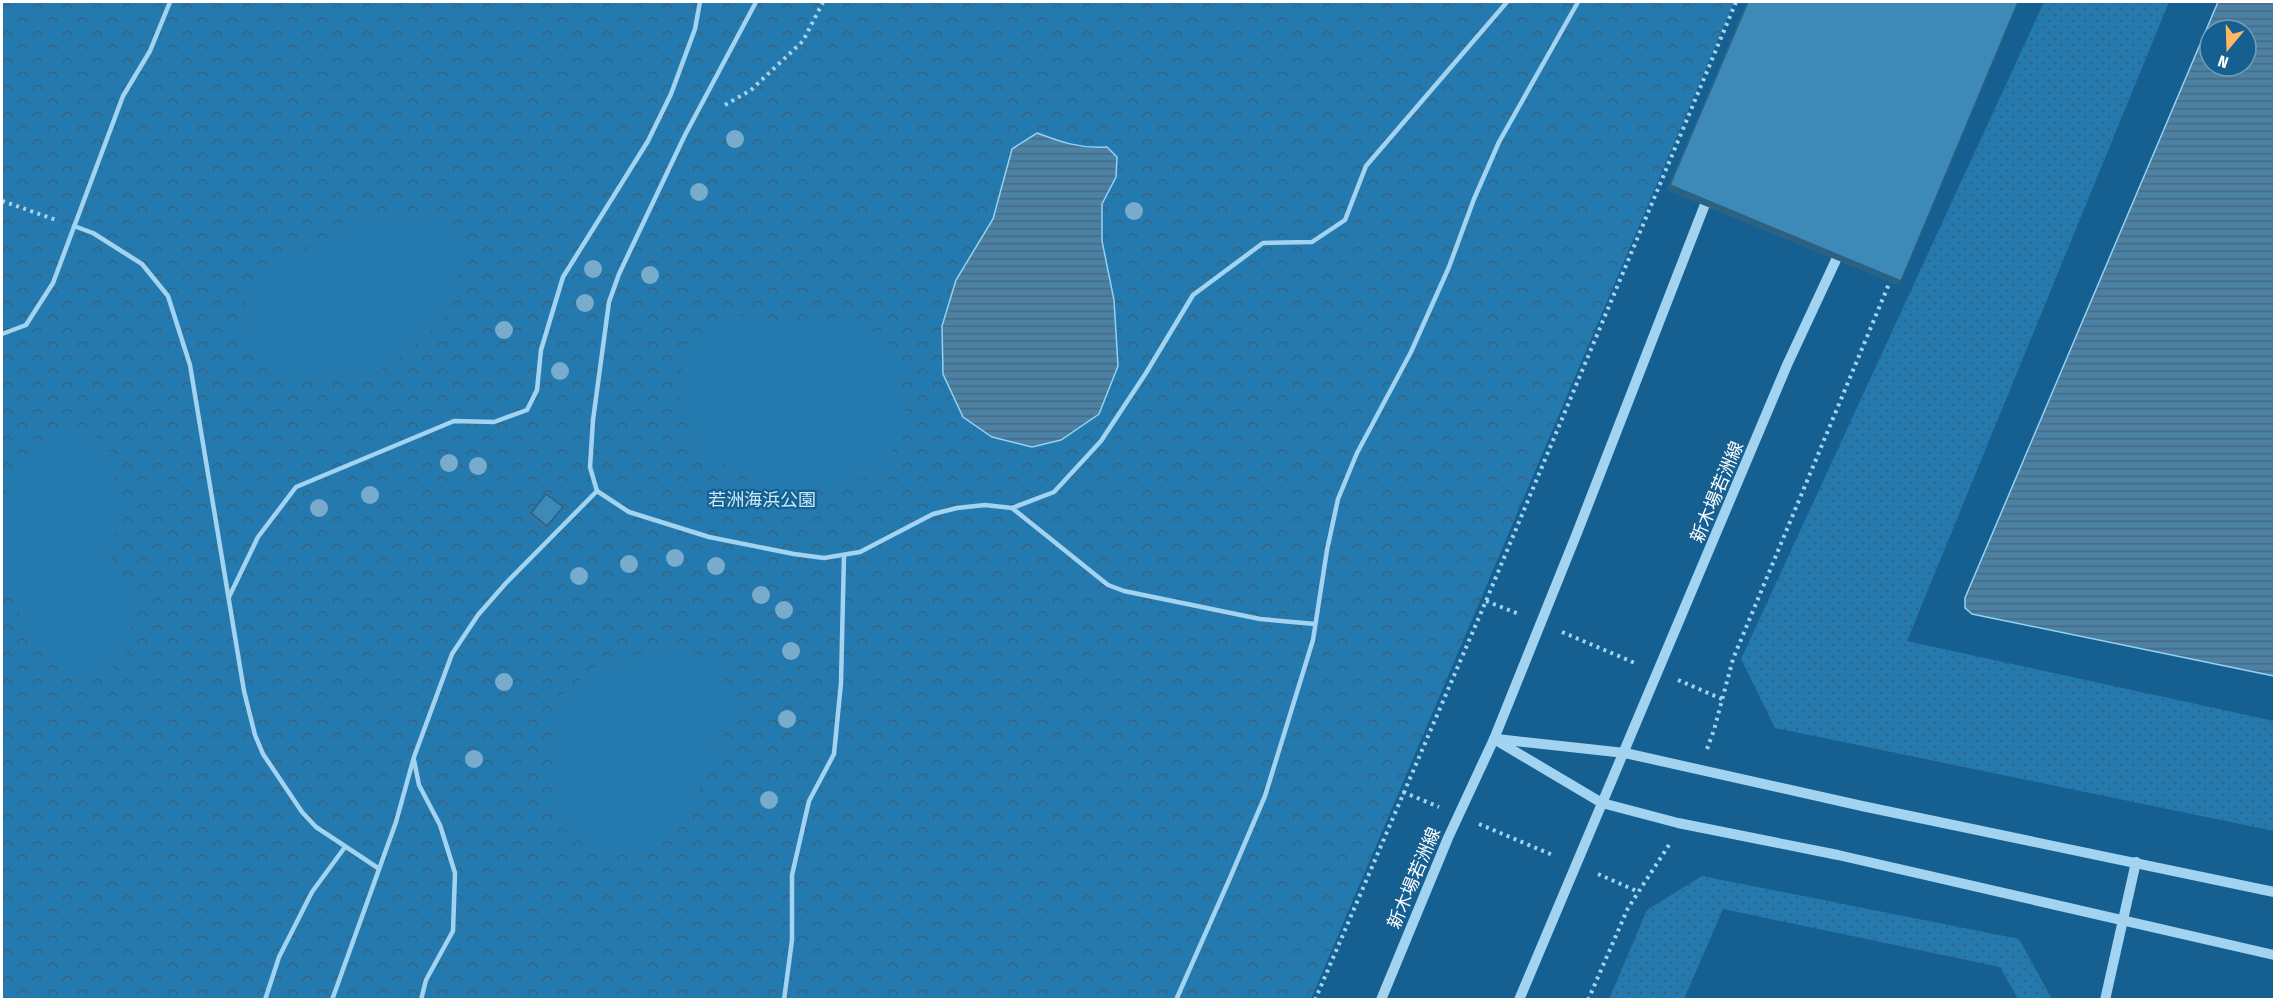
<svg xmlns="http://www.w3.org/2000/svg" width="2276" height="1001" font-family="'Fira Sans Condensed','Noto Sans JP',sans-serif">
	<defs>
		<pattern id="grass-dots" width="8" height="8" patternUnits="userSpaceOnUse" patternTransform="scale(1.5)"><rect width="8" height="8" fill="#247aae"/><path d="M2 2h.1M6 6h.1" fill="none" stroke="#38637d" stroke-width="1.8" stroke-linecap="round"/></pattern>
		<pattern id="forest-crowns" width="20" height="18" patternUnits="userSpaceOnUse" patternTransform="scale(1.5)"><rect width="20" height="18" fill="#247aae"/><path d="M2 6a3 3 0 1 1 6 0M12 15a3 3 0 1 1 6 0" fill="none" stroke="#38637d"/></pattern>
		<pattern id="water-rules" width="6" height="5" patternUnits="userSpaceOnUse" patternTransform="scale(1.5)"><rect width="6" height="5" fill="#4b81a4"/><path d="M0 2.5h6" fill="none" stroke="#4b697c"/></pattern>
	</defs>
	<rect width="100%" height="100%" fill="#156091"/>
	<g fill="url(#grass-dots)">
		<path d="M2044 2H2169L1907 641 2274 721V831L1775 728 1741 659Z"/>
		<path d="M1702 876 2019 939 2052 999H2018L2000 967 1723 909 1684 999H1609L1647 910Z"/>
	</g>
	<path fill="url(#forest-crowns)" d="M2 2H1734L1311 999 2 1000Z"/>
	<g fill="#247aae">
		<path d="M389 210 420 213 469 245 442 322 380 371 318 384 265 369 240 326 250 283 309 247Z"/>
		<path d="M730 314 801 323 850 316 898 350 905 412 886 469 832 488 757 480 699 452 679 399 684 347Z"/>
		<path d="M84 426 111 453 120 512 111 563 133 590 130 649 105 674 76 671 31 638 2 575V502L22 457Z"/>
		<path d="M673 650 715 658 734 708 706 779 660 848 609 857 561 827 553 767 557 699 604 660Z"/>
	</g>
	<g fill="url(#water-rules)" stroke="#94d1f4" stroke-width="1.5" fill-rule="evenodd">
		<path d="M2218 2H2274V676L1972 614 1965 608V598ZM2210 30H2246V66H2210Z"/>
		<path d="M1037 133C1061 142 1081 149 1107 147L1117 157 1116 177 1102 204V241L1114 300 1118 366 1099 414 1061 440 1032 447 992 437 963 417 943 374 942 326 956 280 993 219 1012 149Z"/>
	</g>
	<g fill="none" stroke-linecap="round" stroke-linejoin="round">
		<g stroke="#a2d3f1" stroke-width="4" stroke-dasharray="3 4.5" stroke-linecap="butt">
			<path d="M725 105 751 90 803 41 823 2"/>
			<path d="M2 201 56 220"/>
			<path d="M1486 601 1519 614"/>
			<path d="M1562 632 1635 663"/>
			<path d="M1678 680 1722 699"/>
			<path d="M1707 749 1714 730 1733 659 1891 279"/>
			<path d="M1403 792 1439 807"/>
			<path d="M1479 824 1555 856"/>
			<path d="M1598 874 1639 892"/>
			<path d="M1315 1000 1486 601 1736 2"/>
			<path d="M1588 1000 1628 908 1669 845"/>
		</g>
		<g stroke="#a2d3f1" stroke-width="4.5">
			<path d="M756 2 685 135 619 274 609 302 593 420 590 467 597 491 629 512 709 537 794 554 824 558 860 552 933 514 957 508 985 505 1012 508 1108 585 1124 591 1260 619 1315 624"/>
			<path d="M74 226 93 233 142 264 168 296 190 365 244 691 255 735 263 754 302 812 316 827 378 868"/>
			<path d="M2 334 26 325 53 283 123 96 150 51 170 2"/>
			<path d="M1012 508 1054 492 1101 441 1146 373 1193 295 1263 243 1312 242 1345 220 1366 166 1507 2"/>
			<path d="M229 597 258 537 296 487 454 421 494 422 527 410 537 390 541 350 563 277 648 141 671 94 695 29 700 2"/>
			<path d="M414 760 419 785 440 825 455 873 453 931 426 980 421 1000"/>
			<path d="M265 1000 279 957 312 892 345 847"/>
			<path d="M332 1000 396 822 414 757 452 654 478 615 506 583 597 491"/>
			<path d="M784 1000 792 940V875L809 801 834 754 841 683 844 555"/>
			<path d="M1176 1000 1230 878 1265 796 1313 640 1327 550 1338 499 1357 453 1411 352 1449 267 1474 199 1499 142 1578 2"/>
		</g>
		<g stroke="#a2d3f1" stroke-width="10">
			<path d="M1494 739 1602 803 1678 823 1838 855 2274 955"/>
			<path d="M1497 739 1625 753 1862 806 2274 892"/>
			<path d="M1381 1000 1448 838 1494 739 1577 533 1709 194"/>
			<path d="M1519 1000 1787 365 1842 247"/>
			<path d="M2105 1000 2136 862"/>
		</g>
	</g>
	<g fill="#78abcc">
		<circle cx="735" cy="139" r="9"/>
		<circle cx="699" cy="192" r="9"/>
		<circle cx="1134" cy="211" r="9"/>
		<circle cx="593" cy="269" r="9"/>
		<circle cx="650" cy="275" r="9"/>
		<circle cx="585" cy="303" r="9"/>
		<circle cx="504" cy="330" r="9"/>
		<circle cx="560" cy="371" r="9"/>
		<circle cx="449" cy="463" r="9"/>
		<circle cx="478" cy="466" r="9"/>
		<circle cx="370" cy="495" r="9"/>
		<circle cx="319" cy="508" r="9"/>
		<circle cx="675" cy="558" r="9"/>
		<circle cx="629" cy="564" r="9"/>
		<circle cx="716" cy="566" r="9"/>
		<circle cx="579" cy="576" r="9"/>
		<circle cx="761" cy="595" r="9"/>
		<circle cx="784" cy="610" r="9"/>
		<circle cx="791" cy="651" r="9"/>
		<circle cx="504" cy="682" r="9"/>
		<circle cx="787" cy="719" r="9"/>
		<circle cx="474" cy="759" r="9"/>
		<circle cx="769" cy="800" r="9"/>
	</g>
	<g fill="#34779f">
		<path d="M1747 2H2018L1901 281 1898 285 1667 190Z"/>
		<path d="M546 494 563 507 544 530 528 517Z"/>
	</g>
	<path fill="#2b6182" d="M1670 185 1901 281 1898 285 1667 190Z"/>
	<g fill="#3d8ab9" stroke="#2b6182" stroke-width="1.5">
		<path d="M1748 2H2018L1901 281 1670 185Z"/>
		<path d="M546 494 563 507 547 526 531 513Z"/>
	</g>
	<g text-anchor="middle" stroke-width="4.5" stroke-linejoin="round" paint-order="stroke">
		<g font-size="18" fill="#fff" stroke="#156091">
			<text transform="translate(1717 492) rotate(-67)" y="6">新木場若洲線</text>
			<text transform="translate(1414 878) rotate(-67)" y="6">新木場若洲線</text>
		</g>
		<g font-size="18" fill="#c9e9fc" stroke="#156091">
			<text x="762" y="506">若洲海浜公園</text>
		</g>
	</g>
	<rect width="2276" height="1001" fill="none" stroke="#ffffff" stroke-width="6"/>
	<g transform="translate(2228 48) rotate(199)"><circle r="28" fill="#156091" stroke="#73a0bd" stroke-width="1.5"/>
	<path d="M0-4.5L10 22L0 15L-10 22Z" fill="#ffb762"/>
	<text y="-9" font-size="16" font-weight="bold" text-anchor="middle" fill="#ffffff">N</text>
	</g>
</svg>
